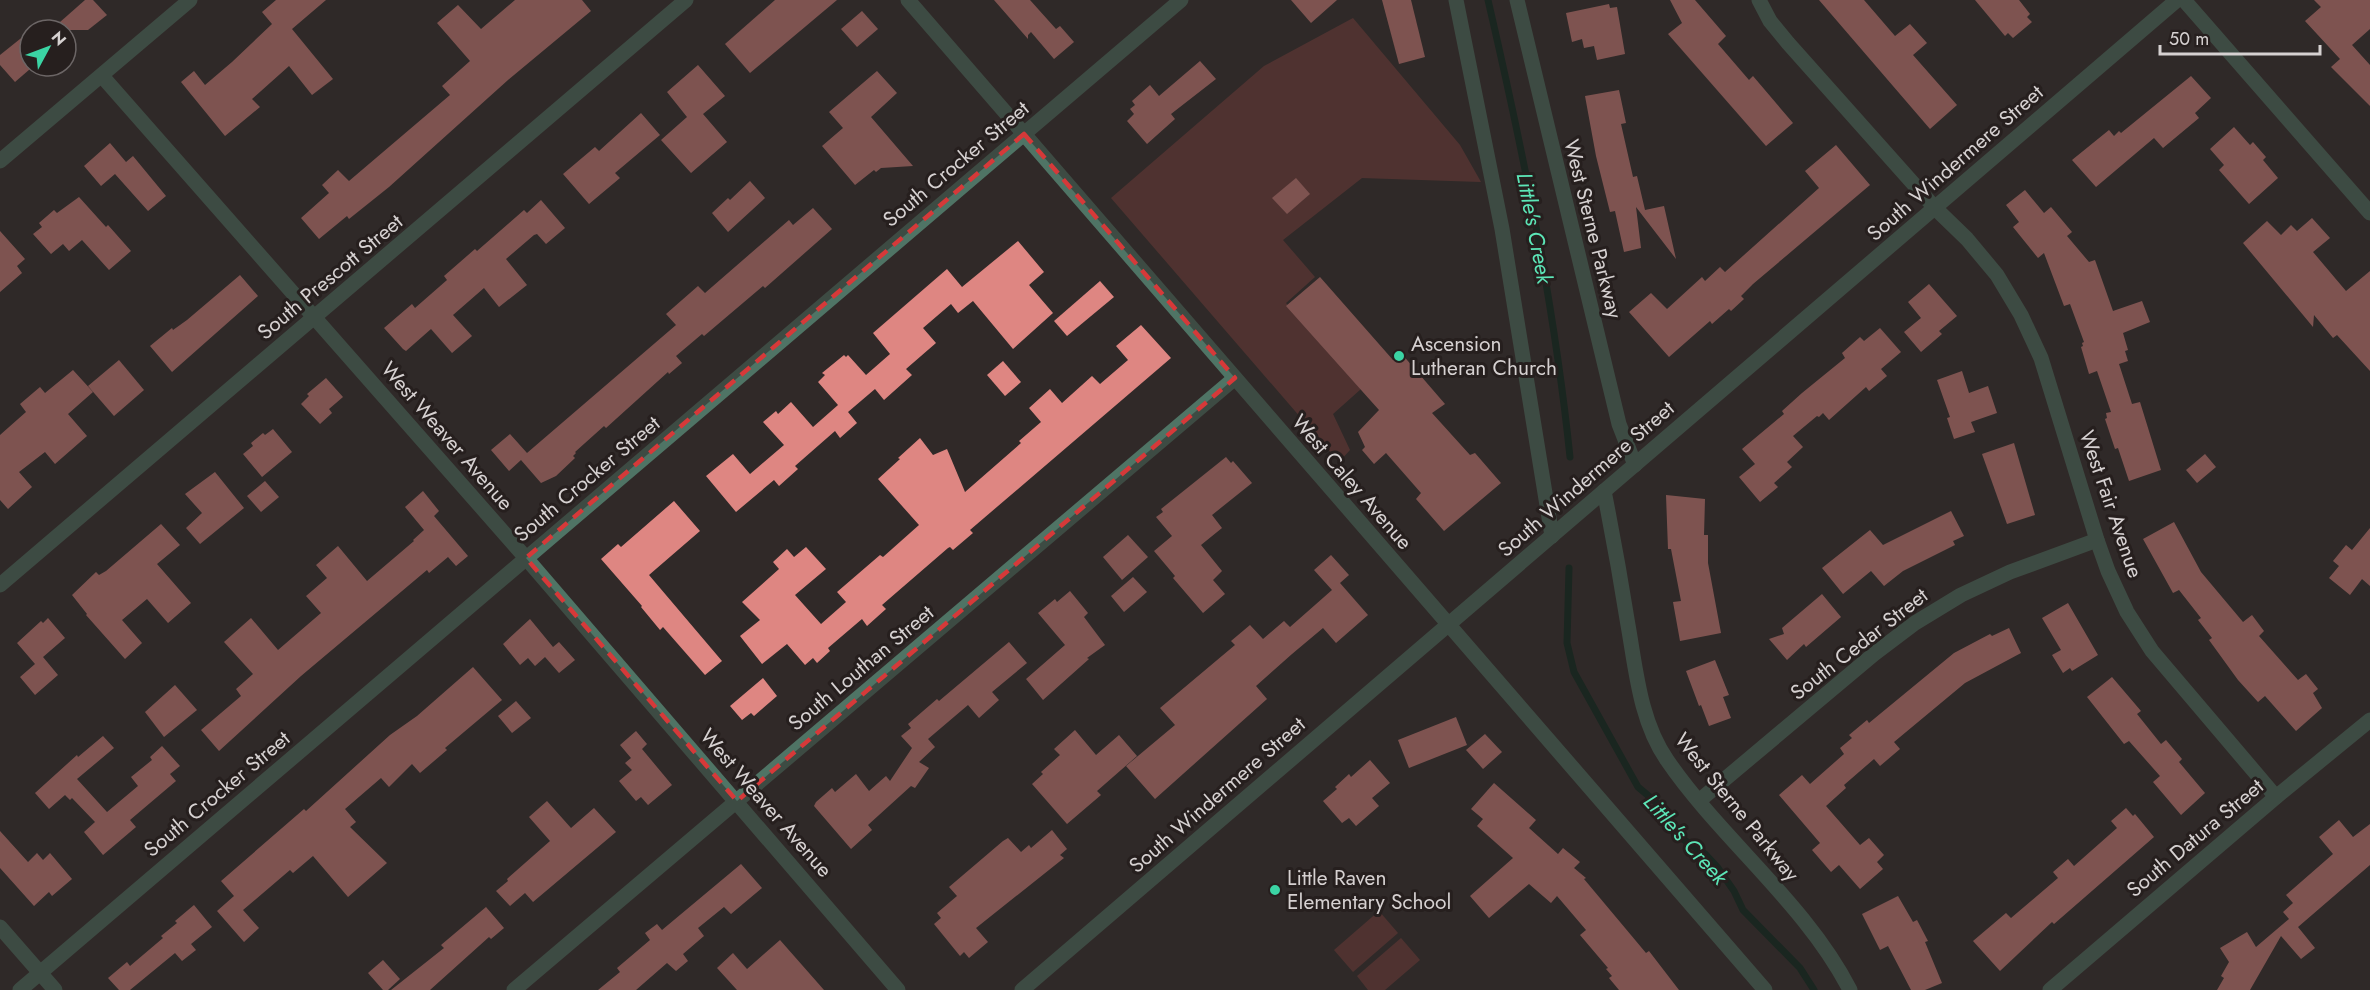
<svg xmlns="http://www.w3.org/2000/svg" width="2370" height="990" font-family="Jost,sans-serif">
	<rect width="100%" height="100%" fill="#302928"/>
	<g fill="#773d3b">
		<path d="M1353 18 1460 145 1481 182 1362 178 1283 240 1315 277 1286 303 1361 389 1333 414 1350 450 1339 462 1111 198 1264 66Z"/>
		<path d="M1379 911 1398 933 1353 972 1334 950Z"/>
		<path d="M1401 938 1420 960 1385 990H1368L1357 976Z"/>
	</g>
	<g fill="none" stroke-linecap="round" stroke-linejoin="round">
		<g stroke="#022218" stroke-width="7">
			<path d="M1488 0C1523 151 1554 303 1570 457"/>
			<path d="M1569 568 1567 643 1574 672 1638 787 1657 803 1674 833 1705 854 1718 868 1734 891 1743 910 1800 968 1814 990"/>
		</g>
	</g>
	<g fill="#de8682">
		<path d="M85 0H93L107 15 88 30H51Z"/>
		<path d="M276 0H326L292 29 333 79 312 95 289 66 252 99 260 107 225 136 181 82 194 71 205 85 232 62 272 24 262 12Z"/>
		<path d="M515 0H582L591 11 508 80 389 187 349 219 347 216 319 239 301 218 329 193 322 185 338 170 349 181 450 95 442 86 470 61 437 23 458 5 481 29Z"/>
		<path d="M775 0H837L750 73 725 44Z"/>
		<path d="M994 0H1030L1056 29 1060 26 1074 42 1054 59 1031 32 1028 35V39Z"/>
		<path d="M1291 0H1337L1311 23Z"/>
		<path d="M1382 0H1411L1425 57 1399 64Z"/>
		<path d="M1670 0H1695L1726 36 1718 44 1749 80 1753 76 1793 123 1766 146 1668 34 1682 23Z"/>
		<path d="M1819 0H1864L1895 36 1910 24 1927 43 1913 55 1957 105 1930 129Z"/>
		<path d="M1975 0H2019L2030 14 2027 17 2032 22 2013 38 2008 33 2005 36Z"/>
		<path d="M2314 0H2370V29L2352 45 2370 65V106L2331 67 2340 59 2305 21 2321 7Z"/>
		<path d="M1609 4 1610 8 1617 7 1625 54 1597 60 1594 46 1584 48 1582 39 1572 42 1566 13Z"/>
		<path d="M862 11 878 29 857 47 841 29Z"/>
		<path d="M30 31V69L15 82 0 65V55Z"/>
		<path d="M1200 61 1216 79 1171 114 1175 119 1147 144 1127 121 1134 114 1130 109 1135 105 1132 101 1150 85 1159 96Z"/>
		<path d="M698 65 725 96 703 114 727 142 691 173 661 140 687 117 667 92Z"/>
		<path d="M877 71 897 93 871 117 913 166 881 168 876 172 874 170 855 185 822 146 843 128 829 112Z"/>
		<path d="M2191 76 2211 98 2195 113 2199 118 2163 148 2154 138 2096 187 2072 160 2109 130 2114 136 2119 131 2121 133Z"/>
		<path d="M1619 90 1626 123 1621 124 1633 177 1637 176 1645 210 1664 206 1676 259 1636 207 1641 248 1624 252 1615 211 1610 212 1596 156 1585 96Z"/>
		<path d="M641 113 660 135 615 173 620 178 589 204 563 174 595 147 599 151Z"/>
		<path d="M2234 127 2250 145 2253 142 2266 157 2263 160 2278 178 2249 204 2219 170 2224 165 2210 149Z"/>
		<path d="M110 143 126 162 133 156 166 196 148 211 115 174 101 186 84 166Z"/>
		<path d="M1836 145 1870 185 1753 284 1741 296 1744 299 1731 311 1729 309 1712 324 1710 321 1669 357 1629 312 1651 293 1667 309 1702 277 1705 281 1720 267 1725 272 1819 188 1805 171Z"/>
		<path d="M1296 178 1310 194 1287 214 1272 198Z"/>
		<path d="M750 181 765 198 728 232 712 213 728 198 730 200Z"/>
		<path d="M2025 190 2044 213 2051 207 2072 232 2067 236 2089 262 2095 260 2113 311 2142 301 2150 322 2123 333 2128 350 2125 351 2128 361 2119 364 2132 404 2140 402 2161 470 2129 481 2118 448 2115 449 2105 419 2107 418 2106 413 2111 412 2097 371 2089 374 2081 347 2083 346 2082 343 2084 342 2070 304 2064 306 2044 253 2038 258 2013 227 2019 222 2006 205Z"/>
		<path d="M79 197 106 227 108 225 131 251 109 270 82 240 69 251 63 244 51 254 33 234 42 227 39 223 54 210 57 213Z"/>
		<path d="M541 200 565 228 546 244 537 234 534 235 506 259 527 285 499 307 484 288 453 315 472 336 452 353 431 329 406 351 403 349 384 328 412 304 415 308 447 280 444 276 475 249 477 251 524 210 527 213Z"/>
		<path d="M813 208 832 229 765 288 763 286 704 336 702 334 676 356 682 363 669 374 668 372 606 428 604 426 575 452 576 453 573 456 575 458 556 476 541 483 521 460 509 471 491 450 510 434 527 453 676 325 666 314 698 286 705 293 789 220 793 225Z"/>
		<path d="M2312 218 2330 238 2313 252 2346 291 2370 271V371L2337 335 2333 338 2314 315 2313 327 2243 243 2267 221 2281 235 2291 225 2297 231Z"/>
		<path d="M0 231 25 259 17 266 22 273 0 292Z"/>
		<path d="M1018 241 1044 272 1029 285 1053 313 1013 349 973 301 958 313 951 304 923 328 936 343 906 369 912 375 884 400 875 389 848 412 857 423 840 438 835 431 795 466 798 469 779 486 774 480 736 512 706 476 733 454 750 474 784 445 763 422 776 411 778 414 791 402 813 427 838 405 818 382 825 375 822 373 844 355 846 357 848 355 866 375 890 354 873 333 947 269 962 287Z"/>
		<path d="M240 275 258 296 172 372 150 346 172 328 173 330 187 320Z"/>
		<path d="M1320 277 1393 360 1401 353 1445 404 1432 413 1470 455 1475 453 1501 483 1444 531 1416 499 1421 493 1386 453 1374 464 1362 450 1365 447 1358 432 1379 410 1286 306Z"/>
		<path d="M1100 281 1114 297 1067 336 1054 321Z"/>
		<path d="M1929 284 1957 316 1939 331 1942 334 1921 352 1904 332 1921 318 1908 302Z"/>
		<path d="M1141 325 1171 358 970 530 973 533 953 550 950 547 948 548 882 605 886 609 867 626 862 619 828 648 830 651 817 663 813 658 805 665 787 644 762 664 740 636 760 620 742 602 779 569 773 562 787 549 794 557 806 547 826 569 795 595 821 624 846 602 837 592 880 555 883 557 919 525 878 479 900 459 898 458 920 438 933 455 947 449 965 492 1021 443 1019 441 1041 422 1029 408 1050 389 1062 403 1092 376 1100 384 1128 360 1116 346Z"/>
		<path d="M1880 328 1901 352 1881 369 1887 376 1869 391 1866 387 1829 420 1823 413 1819 417 1817 416 1793 436 1803 447 1787 462 1792 467 1774 483 1778 487 1760 502 1739 477 1755 464 1742 449 1784 414 1782 411 1802 393 1845 358 1842 353 1860 337 1864 341Z"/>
		<path d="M119 360 144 390 114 416 88 386Z"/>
		<path d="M1003 361 1021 382 1005 396 987 375Z"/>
		<path d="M73 370 93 392 68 414 87 436 55 464 45 452 19 472 32 487 8 509 0 500V435L26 412 20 404 40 387 45 393Z"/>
		<path d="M1962 371 1969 393 1988 386 1997 413 1971 422 1975 432 1954 439 1947 418 1950 417 1937 380Z"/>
		<path d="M326 378 343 397 329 409 332 413 320 424 301 404 309 396 307 394Z"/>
		<path d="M273 429 292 452 262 477 243 454 253 446 251 443 263 433 265 435Z"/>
		<path d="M2014 443 2035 515 2007 524 1982 454Z"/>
		<path d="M2205 454 2216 467 2197 483 2186 470Z"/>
		<path d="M1226 457 1231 463 1233 461 1252 483 1212 515 1222 528 1201 545 1222 571 1213 580 1225 594 1203 613 1173 578 1175 576 1154 551 1172 536 1156 517 1163 512 1161 509Z"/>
		<path d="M215 472 244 508 200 544 186 528 202 513 185 494Z"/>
		<path d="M265 481 279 497 261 512 247 496Z"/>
		<path d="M423 491 439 511 434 516 468 556 456 566 448 557 429 573 427 570 301 676 219 751 201 730 241 696 236 689 253 674 224 642 251 618 278 650 321 613 306 596 327 578 316 565 338 546 367 581 414 541 413 540 424 530 405 507Z"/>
		<path d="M1666 495 1705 499 1704 535H1708V563L1721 633 1680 641 1673 602 1681 601 1671 549H1668Z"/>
		<path d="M674 501 700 531 649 575 722 661 705 675 663 627 660 630 641 607 642 606 601 559 618 544 621 547Z"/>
		<path d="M1951 511 1964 536 1953 541 1955 545 1903 571 1884 586 1871 571 1843 594 1822 568 1870 530 1883 545Z"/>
		<path d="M2174 522 2201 572 2243 622 2252 615 2264 631 2259 636 2298 680 2306 674 2318 689 2313 693 2322 708 2296 731 2265 696 2258 702 2238 680 2209 640 2212 638 2198 620 2201 618 2179 590 2173 593 2143 539Z"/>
		<path d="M161 524 180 545 157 564 191 603 168 623 147 599 122 620 142 643 125 659 86 615 87 614 72 595 96 572 99 575 106 571Z"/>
		<path d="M2370 528V586L2362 579 2350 595 2329 578 2339 566 2333 561 2346 545 2352 550Z"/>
		<path d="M1128 535 1148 557 1122 580 1103 557Z"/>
		<path d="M1331 555 1349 575 1340 583 1368 615 1336 643 1323 628 1292 654 1256 686 1267 699 1155 799 1126 766 1175 725 1160 708 1235 645 1231 641 1250 625 1263 639 1284 621 1290 627 1332 590 1314 570Z"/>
		<path d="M1133 577 1147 592 1124 612 1111 596Z"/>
		<path d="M1070 591 1088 613 1084 617 1105 645 1087 658 1089 659 1043 700 1026 679 1065 645 1038 613 1055 599 1057 602Z"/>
		<path d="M1822 594 1841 617 1806 647 1804 644 1787 660 1769 639 1784 634 1782 628Z"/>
		<path d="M2068 603 2098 655 2072 671 2070 668 2063 673 2052 655 2061 650 2042 618Z"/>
		<path d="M48 618 65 638 43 657 58 675 35 695 20 677 35 664 17 643 41 621 43 623Z"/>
		<path d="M530 619 553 647 559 642 575 660 559 673 545 657 535 666 528 658 520 665 503 644Z"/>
		<path d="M2009 628 2021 653 1965 683 1894 742 1900 749 1880 766 1874 759 1844 785 1846 788 1826 806 1860 845 1869 838 1884 855 1877 862 1883 869 1860 889 1839 865 1831 872 1812 850 1820 843 1779 795 1802 775 1810 784 1844 754 1840 748 1852 738 1849 735 1867 720 1869 723 1954 653 1990 634 1992 636Z"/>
		<path d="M1009 642 1027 663 992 692 999 700 979 718 968 705 928 739 935 747 919 762 929 768 915 788 911 786 868 825 872 830 851 849 814 806 816 802 832 788 835 792 856 774 869 791 886 776 890 781 912 748 901 736 911 728 908 724 937 699 939 701Z"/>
		<path d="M1715 660 1729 695 1723 697 1731 718 1709 726 1701 705 1699 706 1686 671Z"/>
		<path d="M473 667 502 700 445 748 447 750 420 773 412 764 389 787 381 778 345 809 356 822 350 827 387 863 348 897 313 856 293 873 290 870 243 910 259 928 244 942 217 911 234 896 221 881 304 809 306 811 390 735 417 716Z"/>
		<path d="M2112 677 2141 711 2137 714 2161 744 2166 740 2182 759 2179 762 2205 793 2181 815 2153 782 2160 776 2129 741 2124 744 2087 697Z"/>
		<path d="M763 678 777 696 754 716 751 713 742 720 730 706Z"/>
		<path d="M175 685 197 710 164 737 145 712Z"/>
		<path d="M516 701 531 718 512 733 498 716Z"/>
		<path d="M1456 717 1467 745 1409 768 1398 740Z"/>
		<path d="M1075 730 1096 755 1119 735 1137 756 1097 791 1101 795 1067 824 1032 784 1043 774 1041 772 1060 755 1054 749Z"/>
		<path d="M636 731 647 744 642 749 672 785 648 805 641 797 636 801 619 781 632 770 625 763 631 758 620 745Z"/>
		<path d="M1485 734 1502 752 1483 769 1466 750Z"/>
		<path d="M103 736 114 748 77 779 107 812 138 786 131 777 152 760 150 757 162 746 180 766 170 774 176 781 130 820 136 827 103 855 84 832 95 822 72 798 70 800 65 795 49 809 35 793 77 755 78 757Z"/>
		<path d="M1370 760 1390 783 1372 798 1379 806 1356 826 1349 818 1342 823 1323 801 1337 789 1335 787 1349 774 1351 777Z"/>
		<path d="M1494 783 1536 820 1529 828 1558 854 1563 848 1580 862 1574 868 1586 878 1584 879 1646 953 1649 951 1679 990H1619L1609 978 1612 976 1606 969 1608 968 1580 935 1586 930 1557 896 1551 903 1529 884 1489 918 1470 896 1513 858 1477 826 1483 819 1471 809Z"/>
		<path d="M547 801 571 828 594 808 616 832 533 902 525 893 510 906 496 891 508 881 507 879 550 841 529 817Z"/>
		<path d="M2126 808 2133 816 2135 814 2154 837 2054 924 2052 922 2000 971 1973 941 2006 913 2011 918 2058 878 2053 872 2068 859 2074 866 2117 828 2111 821Z"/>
		<path d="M2339 820 2353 837 2370 824V865L2298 927 2315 948 2301 959 2281 936 2250 990H2217L2224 978 2221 976 2229 962 2220 948 2247 932 2256 947 2289 919 2283 912 2293 903 2286 895 2333 854 2319 837Z"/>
		<path d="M1052 830 1067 849 1060 855 1064 858 976 928 988 942 969 958 964 952 960 956 934 924 941 918 937 913 957 896 949 887 1003 841 1008 838 1021 852 1029 845 1031 848Z"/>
		<path d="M0 831 28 862 37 853 43 860 50 853 72 879 52 896 49 892 34 906 0 868Z"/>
		<path d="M741 864 762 888 731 914 724 907 698 928 704 936 683 954 688 961 676 971 667 963 636 990H598L620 972 617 968 650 940 645 933 657 924 662 930Z"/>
		<path d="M1898 896 1913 922 1917 920 1928 941 1925 942 1942 983 1925 990H1911L1888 946 1880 950 1862 914Z"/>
		<path d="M194 905 212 927 191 944 196 950 182 961 175 953 130 990H119L108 978 127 962 130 966 163 938 161 936 177 923 175 921Z"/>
		<path d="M486 907 504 928 491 939 489 937 430 990H391L444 948 441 945Z"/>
		<path d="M780 940 824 990H737L717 968 733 953 747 969Z"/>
		<path d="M383 960 400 979 388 990H383L368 973Z"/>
	</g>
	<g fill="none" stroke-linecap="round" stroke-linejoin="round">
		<g stroke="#4f7465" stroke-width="15">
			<path d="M908 0 1765 990"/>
			<path d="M1456 0 1502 229 1552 536"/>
			<path d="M1517 0 1619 424 1635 465"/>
			<path d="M1759 0 1770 21 1788 43 1935 208 1967 239 1997 275 2021 315 2041 358 2097 540 2108 571 2127 612 2152 651 2276 797"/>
			<path d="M2184 0 2370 213"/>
			<path d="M102 76 526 558 898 990"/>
			<path d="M0 161 190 0"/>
			<path d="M1604 491C1613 536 1621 581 1628 625 1636 670 1640 721 1667 760 1721 839 1806 904 1850 990"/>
			<path d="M0 585 686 0"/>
			<path d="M1700 800 1874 654 1915 623 1961 595 2010 572 2097 540"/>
			<path d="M0 927 55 990"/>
			<path d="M20 990 1181 0"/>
			<path d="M514 990 1235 378"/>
			<path d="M1022 990 2177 0"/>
			<path d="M2050 990 2276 797 2370 720"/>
		</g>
	</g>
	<path d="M0 0H2370V990H0ZM1024 134 1235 378 737 801 526 558Z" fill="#302928" fill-opacity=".55" fill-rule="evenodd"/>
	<path fill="none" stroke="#d63939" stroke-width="4.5" stroke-dasharray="12 8" stroke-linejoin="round" d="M1024 134 1235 378 737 801 526 558Z"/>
	<g fill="#3bd4a4" stroke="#261f1e" stroke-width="2">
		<circle cx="1399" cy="356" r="6"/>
		<circle cx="1275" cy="890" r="6"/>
	</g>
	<g text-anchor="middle" stroke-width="6" stroke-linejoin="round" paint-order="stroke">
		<g font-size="21" fill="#d6d1d1" stroke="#261f1e">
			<text transform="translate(1955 163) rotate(-41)" y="7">South Windermere Street</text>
			<text transform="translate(956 164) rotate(-40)" y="7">South Crocker Street</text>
			<text transform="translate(1593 229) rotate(76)" y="7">West Sterne Parkway</text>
			<text transform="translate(330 277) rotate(-40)" y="7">South Prescott Street</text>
			<text transform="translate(447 436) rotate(49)" y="7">West Weaver Avenue</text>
			<text transform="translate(587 479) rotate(-40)" y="7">South Crocker Street</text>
			<text transform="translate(1586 479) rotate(-41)" y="7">South Windermere Street</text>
			<text transform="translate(1352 482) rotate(49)" y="7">West Caley Avenue</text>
			<text transform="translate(2111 504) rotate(71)" y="7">West Fair Avenue</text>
			<text transform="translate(1859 644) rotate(-38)" y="7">South Cedar Street</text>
			<text transform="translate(861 668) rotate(-40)" y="7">South Louthan Street</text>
			<text transform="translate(217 794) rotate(-40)" y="7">South Crocker Street</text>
			<text transform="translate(1217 795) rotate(-41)" y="7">South Windermere Street</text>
			<text transform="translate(766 803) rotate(49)" y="7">West Weaver Avenue</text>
			<text transform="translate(1737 807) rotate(51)" y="7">West Sterne Parkway</text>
			<text transform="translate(2195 838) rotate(-40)" y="7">South Datura Street</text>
		</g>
		<g font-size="21" fill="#d6d1d1" stroke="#261f1e" text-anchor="start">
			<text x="1411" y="351">Ascension<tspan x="1411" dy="24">Lutheran Church</tspan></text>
			<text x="1287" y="885">Little Raven<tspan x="1287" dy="24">Elementary School</tspan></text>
		</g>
		<g font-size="22" font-style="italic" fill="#5ce6b7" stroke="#261f1e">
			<text transform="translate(1535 228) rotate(79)" y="8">Little's Creek</text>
			<text transform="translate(1686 839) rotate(48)" y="8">Little's Creek</text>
		</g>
	</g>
	<g transform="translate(48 48) rotate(49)"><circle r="28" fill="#261f1e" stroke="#6c6666" stroke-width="1.5"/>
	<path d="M0-4.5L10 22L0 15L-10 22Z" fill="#3bd4a4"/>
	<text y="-9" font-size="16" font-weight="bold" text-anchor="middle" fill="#d6d1d1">N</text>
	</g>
	<path d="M2160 45v9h160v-9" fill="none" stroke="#d6d1d1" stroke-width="3"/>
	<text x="2169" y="45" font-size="18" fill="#d6d1d1" stroke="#261f1e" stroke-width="4.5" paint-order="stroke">50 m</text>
</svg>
